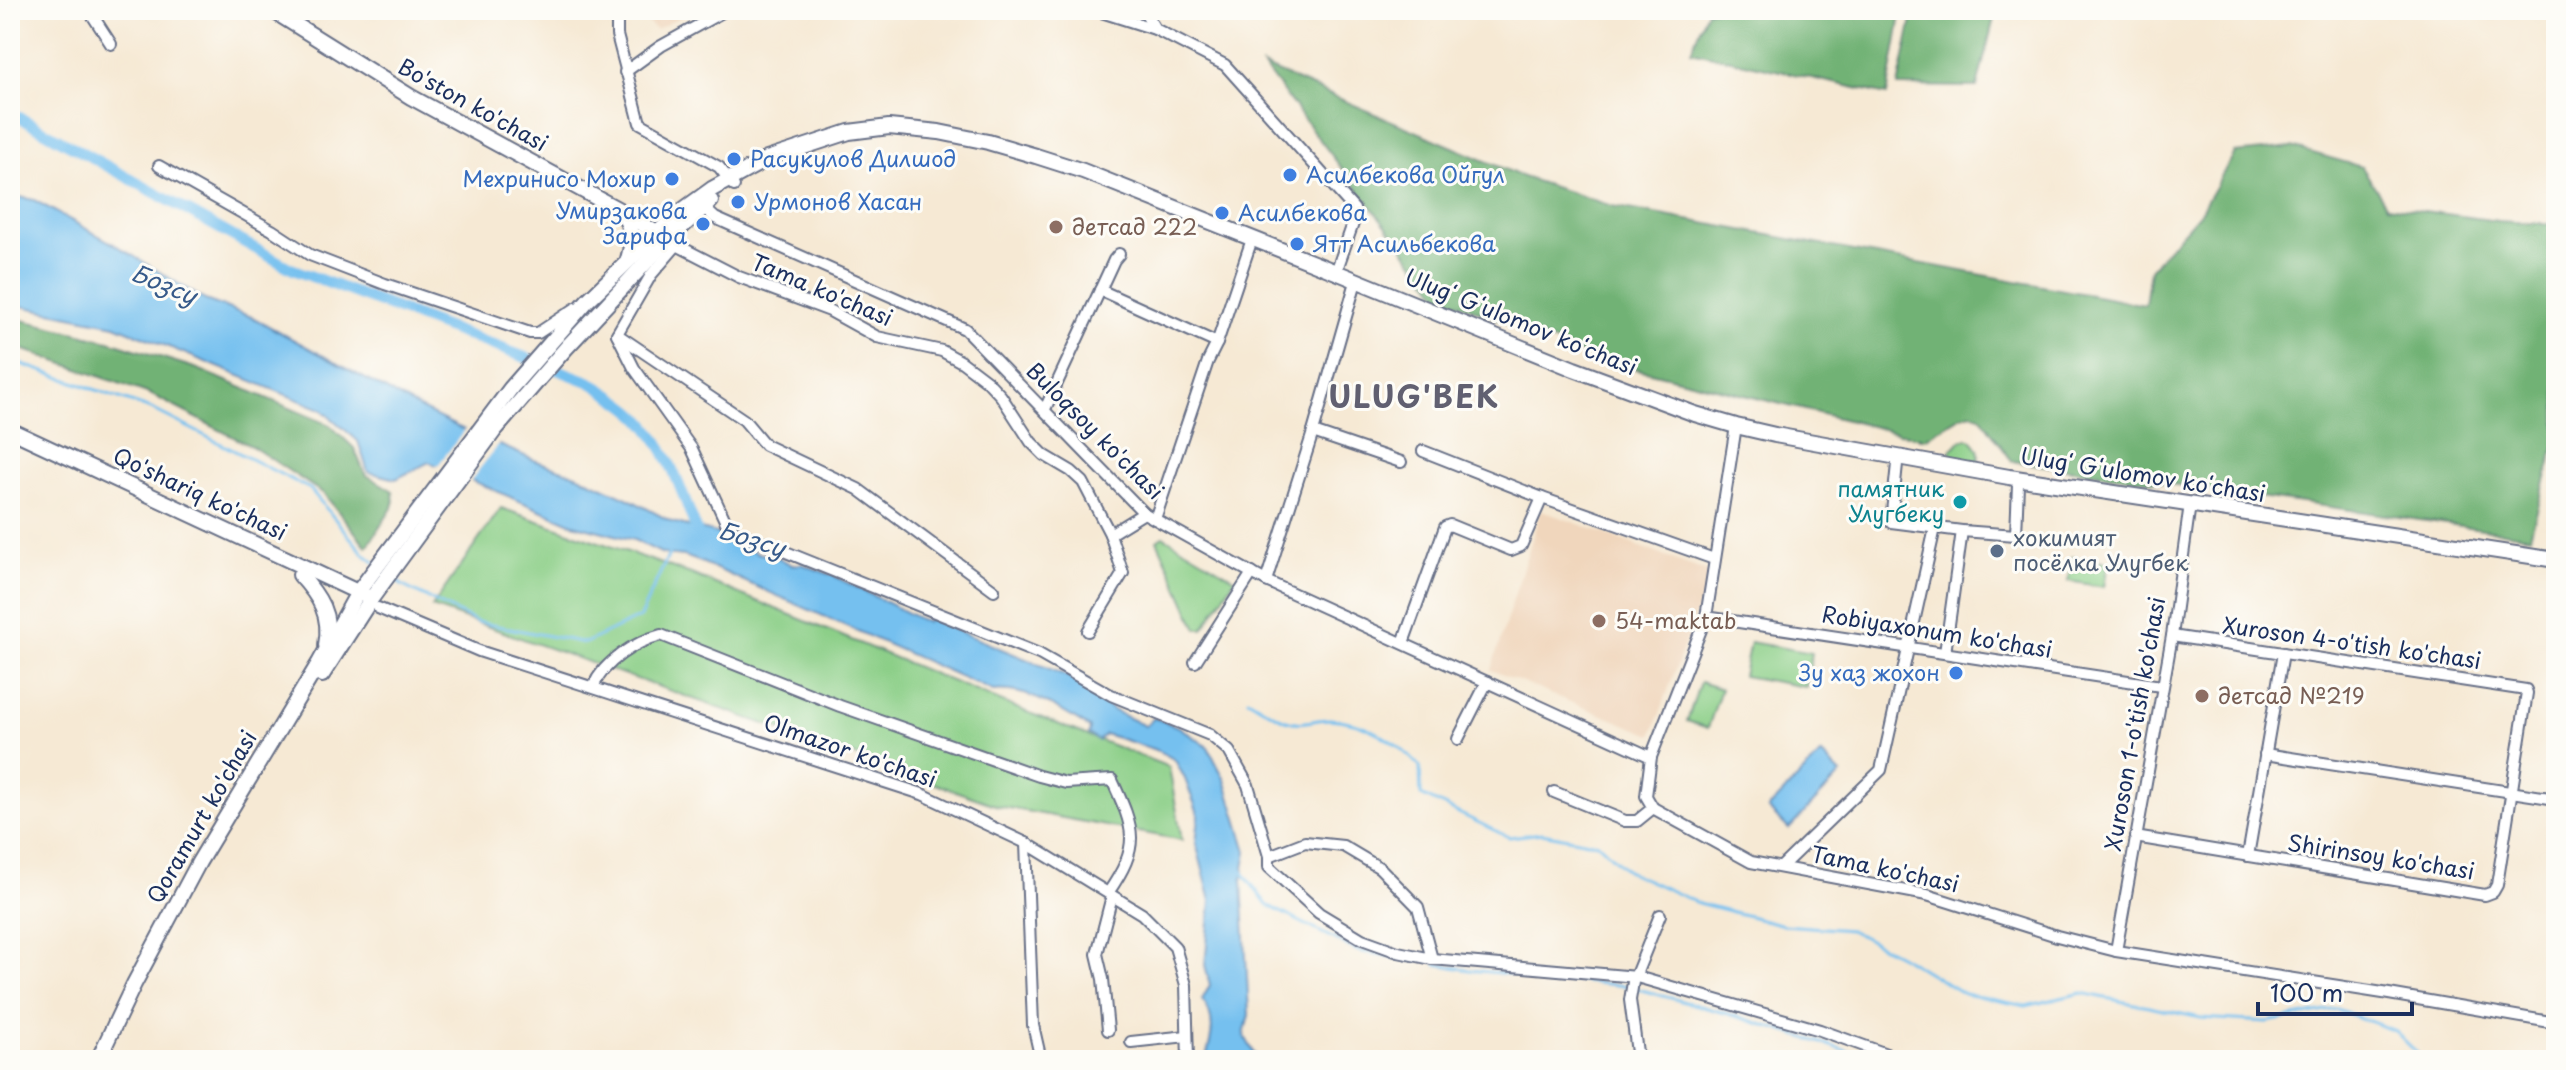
<svg xmlns="http://www.w3.org/2000/svg" width="2566" height="1070" font-family="'Playpen Sans',sans-serif">
	<rect width="100%" height="100%" fill="#fdfcf7"/>
	<filter id="ink" filterUnits="userSpaceOnUse"><feTurbulence type="fractalNoise" baseFrequency=".0125" numOctaves="2"/><feDisplacementMap in="SourceGraphic" scale="16" xChannelSelector="R" yChannelSelector="G"/><feConvolveMatrix kernelMatrix="1 2 1 2 8 2 1 2 1" color-interpolation-filters="sRGB"/></filter>
	<filter id="wash" filterUnits="userSpaceOnUse"><feTurbulence type="fractalNoise" baseFrequency=".006" numOctaves="4" result="noise"/><feDisplacementMap in="SourceGraphic" scale="32" xChannelSelector="R" yChannelSelector="G"/><feGaussianBlur stdDeviation="1.8" result="paint"/><feColorMatrix in="noise" values="0 0 0 0 0 0 0 0 0 0 0 0 0 0 0 0 0 1.4 0 .05"/><feComposite in="paint" operator="in"/></filter>
	<g filter="url(#wash)">
		<rect width="100%" height="100%" fill="#f6e9d4"/>
		<g fill="#f0d6bc">
			<path d="M634 10H693L656 30Z"/>
			<path d="M1541 510 1710 573 1652 735 1491 670Z"/>
		</g>
		<g fill="#8ccf88" stroke="#547f73" stroke-width="2">
			<path d="M1963 439H1970C1978 447 1981 452 1978 463L1948 458 1951 450Z"/>
			<path d="M501 508 691 574 1024 711 1169 767 1182 840 998 806 432 607Z"/>
			<path d="M1163 536 1235 579 1203 629H1197L1157 540Z"/>
			<path d="M2072 557 2108 563 2104 587 2068 581Z"/>
			<path d="M1750 642 1812 653 1806 687 1743 676Z"/>
			<path d="M1700 682 1721 689 1708 728 1687 721Z"/>
		</g>
		<g fill="#71b274" stroke="#467069" stroke-width="2">
			<path d="M1707 10H1902L1887 95 1691 51Z"/>
			<path d="M1914 10H1996L1977 87 1898 86Z"/>
			<path d="M1263 66 1523 177 1612 206 2145 305 2150 269 2199 214 2235 153 2292 147 2362 167 2387 206 2498 221 2556 225V442L2530 536 2012 461 1980 416 1972 413 1962 416 1924 439 1597 359 1440 296Z"/>
			<path d="M10 317 109 341 198 369 330 425 354 448 365 474 393 491 394 505 367 547 324 494 253 447 150 394 10 345Z"/>
		</g>
		<g fill="#75c0ef" stroke="#4878a6" stroke-width="2">
			<path d="M10 195 34 200 114 244 205 300 252 317 419 408 458 427 534 460 577 475 631 500 672 522 720 534 758 553 779 558 792 565 802 564 834 576 927 623 929 619 1067 676 1114 711 1145 726 1154 718 1179 727 1208 747 1225 780 1247 851 1242 880 1249 1015 1244 1035 1258 1060H1205C1212 1038 1217 1019 1202 1000L1210 985 1205 965 1211 901 1196 843 1199 816 1185 779 1175 760 1159 751 1105 734 1098 741 1089 734 1090 728C1061 711 1028 687 993 691L701 562 684 556 663 554 634 540 573 524 429 462 396 479 368 472 358 441 321 409 115 325 10 304Z"/>
			<path d="M1821 754 1841 774 1789 829 1768 809Z"/>
		</g>
		<path fill="#f6e9d4" d="M467 427 501 441 468 484 435 469Z"/>
		<g fill="none" stroke-linecap="round" stroke-linejoin="round">
			<g stroke="#75c0ef" stroke-width="3">
				<path d="M10 360 154 410 310 489 365 555 374 562"/>
				<path d="M392 577 403 586 477 622 585 643 640 617 669 554"/>
				<path d="M1248 699C1260 706 1273 715 1286 720 1302 726 1314 719 1329 719 1365 720 1397 742 1420 767L1421 795 1500 833 1509 837 1542 833 1599 844 1627 871 1698 903 1784 925 1850 930 1906 959 1964 994 2026 1006 2082 993 2201 1018 2267 1022 2337 1009 2395 1031 2424 1060"/>
				<path d="M1241 870 1267 905 1358 951 1417 961"/>
				<path d="M1436 964 1470 970 1627 986 1729 1014 1876 1060"/>
			</g>
			<path stroke="#75c0ef" stroke-width="11" d="M10 112 292 269 590 382C607 393 625 403 640 418 670 450 684 499 700 539"/>
		</g>
	</g>
	<g filter="url(#ink)">
		<g fill="none" stroke-linecap="round" stroke-linejoin="round">
			<g stroke="#687087" stroke-width="14">
				<g id="minor">
					<path d="M89 10 111 44"/>
					<path d="M617 10V35L640 123 719 167 734 186"/>
					<path d="M1095 10 1155 29 1225 65 1354 209 1356 215 1336 272"/>
					<path d="M1144 10 1155 29"/>
					<path d="M625 72 661 46 726 10"/>
					<path d="M159 166 272 230 310 255 385 284 530 333H538L576 308"/>
					<path d="M700 204 715 218 965 329 1144 513 1266 581 1651 757"/>
					<path d="M667 240 739 277 830 311 877 337 942 351 962 362 987 381 1001 396 1031 442 1044 455 1071 471 1083 482 1110 534 1123 573 1088 631"/>
					<path d="M1100 290 1217 343"/>
					<path d="M617 334 634 368 692 449 729 529 1039 654 1111 695 1210 735 1229 751 1248 785 1269 856V867L1319 913 1362 939 1398 952 1432 959 1637 977 1820 1030 1903 1060"/>
					<path d="M617 334 651 275 676 246"/>
					<path d="M618 335 744 420 765 445 858 489 994 590"/>
					<path d="M1045 409 1114 260 1119 254"/>
					<path d="M1313 432 1401 462"/>
					<path d="M1423 451 1542 498 1714 559"/>
					<path d="M1897 464 1891 522 1962 531 2016 535 2018 484"/>
					<path d="M1155 519 1208 361 1217 343 1250 245"/>
					<path d="M1110 534 1144 513"/>
					<path d="M1266 581 1313 432 1355 285"/>
					<path d="M378 608 479 651 922 794 1026 843 1142 914 1175 947 1186 985 1188 1060"/>
					<path d="M1706 617 2161 686"/>
					<path d="M1403 643 1445 527 1450 525 1511 550 1521 546 1542 498"/>
					<path d="M1945 653 1962 531"/>
					<path d="M1195 662 1252 573"/>
					<path d="M593 687C604 661 635 642 661 635L840 706 1039 776 1066 783 1112 780C1135 830 1141 845 1108 893"/>
					<path d="M1458 739 1487 682"/>
					<path d="M2265 754 2556 799"/>
					<path d="M1554 792 1625 821H1637L1653 808"/>
					<path d="M1653 808 1751 862 1927 895 2057 936 2116 951 2383 993 2556 1023"/>
					<path d="M1653 808 1646 796 1651 757 1706 617 1736 426"/>
					<path d="M2135 837 2485 895 2493 892 2497 885 2527 693 2526 690 2172 636"/>
					<path d="M1026 843 1033 1025 1041 1060"/>
					<path d="M1269 856 1305 842 1343 846 1380 868 1418 907 1432 959"/>
					<path d="M2248 856 2283 653"/>
					<path d="M1781 867 1881 770 1935 528"/>
					<path d="M2116 951 2172 636 2190 504"/>
					<path d="M1108 1030 1103 979 1097 954 1112 896"/>
					<path d="M1131 1042 1187 1036"/>
					<path d="M1638 1060 1630 1000 1633 982 1660 915"/>
				</g>
			</g>
			<g stroke="#687087" stroke-width="18">
				<g id="secondary">
					<path d="M272 10 411 97 619 210 663 237"/>
					<path d="M620 211C632 226 634 240 628 259"/>
					<path d="M10 430 364 595"/>
					<path d="M300 575C319 596 332 615 326 645"/>
					<path d="M322 675 371 599 494 431 566 348 667 240 711 201"/>
					<path d="M98 1060 134 984 199 862 319 663 358 592 511 388 588 300 676 215 712 189 767 159 849 132 889 127 939 132 988 142 1036 156 1083 171 1336 272 1574 369 1695 414 1736 426 1775 435 2009 477 2556 560"/>
				</g>
			</g>
			<use href="#minor" stroke="#fff" stroke-width="10"/>
			<use href="#secondary" stroke="#fff" stroke-width="14"/>
		</g>
	</g>
	<g fill="#3f7fe0" stroke="#fdfcf7" stroke-width="3">
		<circle cx="734" cy="159" r="8"/>
		<circle cx="1290" cy="175" r="8"/>
		<circle cx="672" cy="179" r="8"/>
		<circle cx="738" cy="202" r="8"/>
		<circle cx="1222" cy="213" r="8"/>
		<circle cx="703" cy="224" r="8"/>
		<circle cx="1297" cy="244" r="8"/>
		<circle cx="1956" cy="673" r="8"/>
	</g>
	<g fill="#8d6e63" stroke="#fdfcf7" stroke-width="3">
		<circle cx="1056" cy="227" r="8"/>
		<circle cx="1599" cy="621" r="8"/>
		<circle cx="2202" cy="696" r="8"/>
	</g>
	<circle fill="#0f9aa8" stroke="#fdfcf7" stroke-width="3" cx="1960" cy="502" r="8"/>
	<circle fill="#5c6f8a" stroke="#fdfcf7" stroke-width="3" cx="1997" cy="551" r="8"/>
	<g text-anchor="middle" stroke-width="6" stroke-linejoin="round" paint-order="stroke">
		<g font-size="22" fill="#1b2f5e" stroke="#fdfcf7">
			<text transform="translate(473 105) rotate(29)" y="8">Bo'ston ko'chasi</text>
			<text transform="translate(822 290) rotate(23)" y="8">Tama ko'chasi</text>
			<text transform="translate(1521 322) rotate(22)" y="8">Ulugʻ Gʻulomov koʻchasi</text>
			<text transform="translate(1095 431) rotate(45)" y="8">Buloqsoy ko'chasi</text>
			<text transform="translate(2143 475) rotate(9)" y="8">Ulugʻ Gʻulomov koʻchasi</text>
			<text transform="translate(200 494) rotate(25)" y="8">Qo'shariq ko'chasi</text>
			<text transform="translate(1937 632) rotate(9)" y="8">Robiyaxonum ko'chasi</text>
			<text transform="translate(2352 643) rotate(8)" y="8">Xuroson 4-o'tish ko'chasi</text>
			<text transform="translate(2135 724) rotate(-80)" y="8">Хuroson 1-o'tish ko'chasi</text>
			<text transform="translate(850 751) rotate(19)" y="8">Olmazor ko'chasi</text>
			<text transform="translate(202 817) rotate(-60)" y="8">Qoramurt ko'chasi</text>
			<text transform="translate(2381 857) rotate(9)" y="8">Shirinsoy ko'chasi</text>
			<text transform="translate(1885 869) rotate(12)" y="8">Tama ko'chasi</text>
		</g>
		<g font-size="22" fill="#366cbe" stroke="#fdfcf7" text-anchor="start">
			<text x="750" y="167">Расукулов Дилшод</text>
			<text x="1306" y="183">Асилбекова Ойгул</text>
			<text x="656" y="187" text-anchor="end">Мехринисо Мохир</text>
			<text x="754" y="210">Урмонов Хасан</text>
			<text x="687" y="219" text-anchor="end">Умирзакова<tspan x="687" dy="25">Зарифа</tspan></text>
			<text x="1238" y="221">Асилбекова</text>
			<text x="1313" y="252">Ятт Асильбекова</text>
			<text x="1940" y="681" text-anchor="end">Зу хаз жохон</text>
		</g>
		<g font-size="22" fill="#785e54" stroke="#fdfcf7" text-anchor="start">
			<text x="1072" y="235">детсад 222</text>
			<text x="1615" y="629">54-maktab</text>
			<text x="2218" y="704">детсад №219</text>
		</g>
		<g font-size="22" fill="#0d838f" stroke="#fdfcf7" text-anchor="end">
			<text x="1944" y="497">памятник<tspan x="1944" dy="25">Улугбеку</tspan></text>
		</g>
		<g font-size="22" fill="#4e5e75" stroke="#fdfcf7" text-anchor="start">
			<text x="2013" y="546">хокимият<tspan x="2013" dy="25">посёлка Улугбек</tspan></text>
		</g>
		<g font-size="24" font-style="italic" fill="#365a8a" stroke="#fdfcf7">
			<text transform="translate(164 285) rotate(22)" y="8">Бозсу</text>
			<text transform="translate(752 540) rotate(17)" y="8">Бозсу</text>
		</g>
		<g font-size="30" font-weight="bold" letter-spacing="2" fill="#616071" stroke="#fdfcf7">
			<text x="1414" y="408">ULUG'BEK</text>
		</g>
	</g>
	<rect width="2566" height="1070" fill="none" stroke="#fdfcf7" stroke-width="40"/>
	<path d="M2258 1002v12h154v-12" fill="none" stroke="#1b2f5e" stroke-width="4"/>
	<text x="2270" y="1002" font-size="24" fill="#1b2f5e" stroke="#fdfcf7" stroke-width="6" paint-order="stroke">100 m</text>
</svg>
